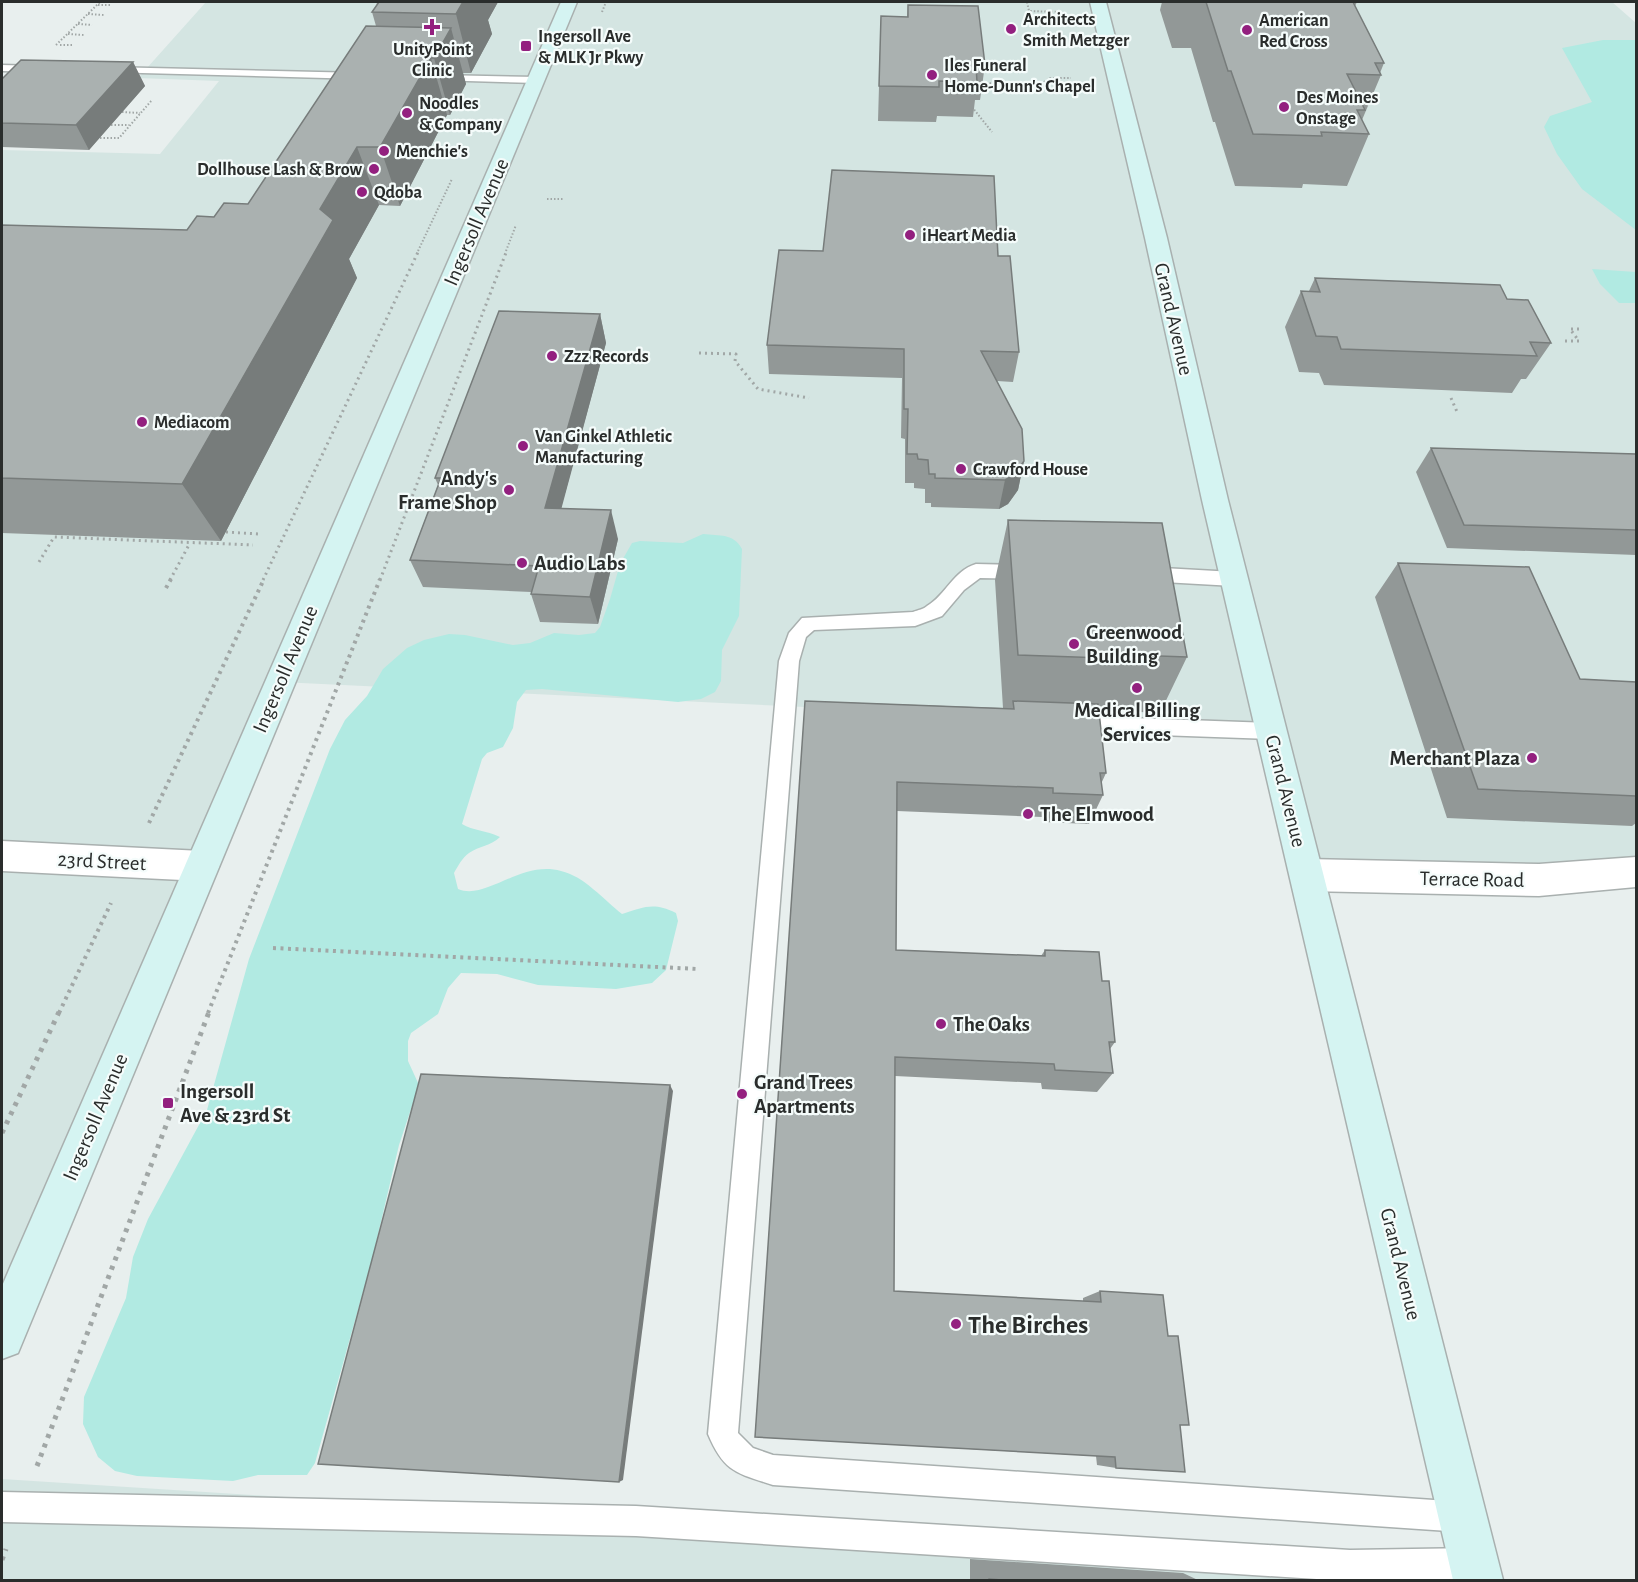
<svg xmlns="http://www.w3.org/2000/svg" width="1638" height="1582" font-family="'Alegreya Sans',sans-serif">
	<rect width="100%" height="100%" fill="#e8efee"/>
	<g fill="#d4e5e2">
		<path d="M206 2H1612L1636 23V872L1539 880 1307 875 1270 729 280 682 2 1337V150L160 154 219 81 138 78Z"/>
		<path d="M2 1479 1476 1573 1478 1580H2Z"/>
	</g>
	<g fill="#b1eae2">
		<path d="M1603 40H1636V230L1582 189 1557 154 1544 127 1550 116 1592 102 1562 48Z"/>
		<path d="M1592 269 1636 272V303H1619L1600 284Z"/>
		<path d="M703 534C720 536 733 533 742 549L739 616 722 650 721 681 715 692 701 699 678 702 542 689 526 690 517 702 513 728 503 747 487 753 482 759 462 824C473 831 486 830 500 837 491 846 479 846 469 853 462 858 458 866 454 873L458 889C486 901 520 860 561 871 584 876 604 900 622 914 645 907 653 902 676 913L678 921 666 970 652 983 616 989 538 985 497 974 461 973 448 988 438 1014 411 1033 408 1041V1061L419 1085 399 1145 372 1260 315 1463 307 1475H258L233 1481 137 1476 115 1471 98 1457 83 1424 84 1397 126 1298 133 1257 148 1219 207 1110 249 959 330 749 345 720 367 696 383 669 407 648 424 640 449 634 465 635 513 645 530 643 554 633 579 635 595 633 600 627 610 599 620 564 632 543 640 541 683 543Z"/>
	</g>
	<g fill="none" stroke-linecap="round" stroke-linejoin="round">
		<g stroke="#a9b0af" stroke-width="3">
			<g id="lane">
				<path d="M2 65 41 66 47 69 41 72 2 71Z"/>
				<path d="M108 67 362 73 368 76 362 79 104 72V68Z"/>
				<path d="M438 75 537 77 543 80 537 83 434 80 432 78Z"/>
				<path d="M976 564 1024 565 1030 567 1033 572 1030 577 1024 579 980 578 964 590 942 616 915 626 814 630 806 637 799 661 738 1433 753 1448 773 1455 1463 1502 1474 1506 1478 1517 1474 1528 1463 1532 773 1485C736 1473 724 1472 708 1434L779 661 789 633 802 618 913 612C918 610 924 609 927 606 946 595 953 571 976 564Z"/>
				<path d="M1145 567 1234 572 1240 574 1243 579 1240 584 1234 586 1145 581 1139 579 1136 574 1139 569Z"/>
				<path d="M1074 716 1271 723 1278 725 1281 731 1278 737 1271 739 1074 732 1067 730 1064 724 1067 718Z"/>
				<path d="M2 1492 636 1506 1350 1550 1474 1548 1485 1553 1490 1564 1485 1575 1474 1580H1332L636 1536 2 1522Z"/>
			</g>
		</g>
		<g stroke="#a9b0af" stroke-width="3">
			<g id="street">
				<path d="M2 841 202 851 214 855 219 866 214 877 202 881 2 871Z"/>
				<path d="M1636 857V887L1539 896 1307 891 1295 886 1290 875 1295 864 1307 859 1539 864Z"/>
			</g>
		</g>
		<g stroke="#a9b0af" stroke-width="3">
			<g id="secondary">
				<path d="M561 2H577L18 1353 2 1359V1286Z"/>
				<path d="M1090 2H1106L1167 238 1228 500 1503 1580H1453L1202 500 1145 238Z"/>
			</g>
		</g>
		<g stroke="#a1a7a6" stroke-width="2" stroke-dasharray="1.5 2" stroke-linecap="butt">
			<path d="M1027 2 1029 11 1059 12"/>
			<path d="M98 5H112"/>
			<path d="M602 12 606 2"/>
			<path d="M88 14 104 15"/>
			<path d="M78 24 92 25"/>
			<path d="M68 34 84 35"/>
			<path d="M56 45 100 2"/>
			<path d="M60 45H72"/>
			<path d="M979 83 1041 84 1048 90 1074 92"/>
			<path d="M1041 84 1050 78H1071"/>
			<path d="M972 107 992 132"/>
			<path d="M122 112 140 113"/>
			<path d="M111 125H129"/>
			<path d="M100 138H119L152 100"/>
			<path d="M547 199H564"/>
			<path d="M418 251 452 179"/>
			<path d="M506 251 516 225"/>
		</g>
		<g stroke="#a1a7a6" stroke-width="3" stroke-dasharray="2 4" stroke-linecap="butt">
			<path d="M1565 341H1579L1570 329H1580"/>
			<path d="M699 353 736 354 735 361 758 389 809 398"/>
			<path d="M1451 398 1458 414"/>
			<path d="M226 532 258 534"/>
			<path d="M39 562 54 537 253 545"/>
			<path d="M170 580 190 543"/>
			<path d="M263 580 419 250"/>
			<path d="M380 580 507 250"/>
		</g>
		<g stroke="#a1a7a6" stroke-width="4" stroke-dasharray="3 4.5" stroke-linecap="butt">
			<path d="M166 588 171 579"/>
			<path d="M149 823 264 579"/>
			<path d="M273 948 698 969"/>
			<path d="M59 1013 111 903"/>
			<path d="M208 1013 380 579"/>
		</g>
		<g stroke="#a1a7a6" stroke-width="5" stroke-dasharray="4 6" stroke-linecap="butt">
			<path d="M2 1133 59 1012"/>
			<path d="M37 1466 209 1012"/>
			<path d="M2 1560 6 1549"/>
		</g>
		<use href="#lane" fill="#fff" fill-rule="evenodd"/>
		<use href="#street" fill="#fff" fill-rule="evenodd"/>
		<use href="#secondary" fill="#d5f4f2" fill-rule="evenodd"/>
	</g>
	<g fill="#929897">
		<path d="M376 2H498L488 20 492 34 471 73H463L466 84 450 115H447L400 206 379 205 349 259 357 278 221 541 2 533V225L187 230 214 217 248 204 376 26 372 12 377 4Z"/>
		<path d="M1162 2H1357L1355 6 1384 63 1380 73 1381 75 1362 120 1369 134 1347 186 1303 184 1302 188 1235 186 1215 122H1213L1191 48H1172L1160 10Z"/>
		<path d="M908 5 985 65 980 100H975L973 117 937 116 936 122 878 121 881 16 907 17Z"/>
		<path d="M133 62 145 86 89 150 2 147V79Z"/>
		<path d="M998 256 1019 352 1013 382 997 381 1024 461 1018 490 1008 504 999 509 931 507V503H925V489L914 488V483H905V439L901 438 902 378 769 374 767 345Z"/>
		<path d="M1315 278 1507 299 1551 343 1526 379H1521L1512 393 1324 385 1319 373 1299 372 1285 327 1301 291H1309Z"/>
		<path d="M600 314 606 343 561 508 618 539 598 624 540 622 531 594V592L423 587 410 560 438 485 435 478Z"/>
		<path d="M1431 448 1636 454V555L1447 548 1416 472Z"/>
		<path d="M1008 520 1187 657 1160 713 1099 710 1106 773 1101 784 1103 795 1089 824 1042 822V817L897 811 896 950 1041 956 1045 950 1102 981 1115 1042 1110 1049 1113 1073 1097 1092 1042 1089 1041 1083 895 1076 894 1291 1083 1301V1298L1100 1291 1180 1425 1116 1468 1097 1465 1096 1456 755 1437 805 701 1003 708 995 580Z"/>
		<path d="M1398 563 1580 679 1636 682V823L1632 826 1447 818 1375 597Z"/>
		<path d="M970 1559 1183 1573 1200 1581H970Z"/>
	</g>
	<g fill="#777c7b">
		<path d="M463 2H498L488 20 492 34 471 73 456 14Z"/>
		<path d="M451 28 466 84 450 115 434 58Z"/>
		<path d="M431 58 447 115 400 206 380 147Z"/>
		<path d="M133 62 145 86 89 150 76 125Z"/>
		<path d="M357 147 379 205 349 259 357 278 221 541 182 484 320 209Z"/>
		<path d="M600 314 606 343 554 536 545 508Z"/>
		<path d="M1024 461 1018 490 1008 504 999 509 1005 480Z"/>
		<path d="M611 510 618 539 598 624 590 597Z"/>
		<path d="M670 1085 673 1091 623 1480 619 1482Z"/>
	</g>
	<g fill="#aab1b0" stroke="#777c7b" stroke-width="1.5">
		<path d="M379 2H463L456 14 372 12Z"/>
		<path d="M1206 2H1357H1353L1384 63H1375L1381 75 1347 74 1365 110H1357L1369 134 1321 132 1322 136 1253 134 1231 71H1228Z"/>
		<path d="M908 5 978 6 985 65H976L977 82 939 81V87L879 86 881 16 908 17Z"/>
		<path d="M366 26 451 28 434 58H431L380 147H357L320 209 333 220 182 484 2 478V225L187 230 197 216 214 217 224 203 248 204Z"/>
		<path d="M21 60 133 62 76 125 2 123V79Z"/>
		<path d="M832 170 994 176 998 256H1010L1019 352 981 351 1022 429 1024 461 1014 475 1005 480 935 478V474H929L928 460 918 459 917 454H907L908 409H904V349L767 345 779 250 823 251Z"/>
		<path d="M1315 278 1500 285 1507 299 1528 300 1551 343 1530 342 1537 356 1341 349 1337 337 1316 336 1301 291 1320 292Z"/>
		<path d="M499 311 600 314 545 508 611 510 590 597 531 594 539 566 410 560 441 478H435Z"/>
		<path d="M1431 448 1636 454V530L1464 525Z"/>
		<path d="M1008 520 1162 523 1187 657 1104 654V658L1018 655Z"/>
		<path d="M1398 563 1529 567 1580 679 1636 682V796L1478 789Z"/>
		<path d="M805 701 1014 709 1013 701 1098 704 1106 773H1100L1103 795 1053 793V788L897 782 896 950 1045 956V950L1099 952 1102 981H1109L1115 1042H1109L1113 1073 1055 1070 1054 1064 895 1057 894 1291 1101 1302 1100 1291 1163 1295 1168 1336H1178L1189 1425H1180L1185 1472 1116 1468 1115 1457 755 1437Z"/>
		<path d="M421 1074 670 1085 619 1482 318 1464Z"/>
		<path d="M989 1579 1015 1581H989Z"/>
	</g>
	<g fill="#93207f" stroke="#f5fcfb" stroke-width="2">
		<path d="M429 18h6v6h6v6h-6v6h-6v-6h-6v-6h6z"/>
		<circle cx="1011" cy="29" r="6"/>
		<circle cx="1247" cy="30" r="6"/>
		<rect x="520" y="40" width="12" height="12" rx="3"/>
		<circle cx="932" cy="75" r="6"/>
		<circle cx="1284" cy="107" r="6"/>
		<circle cx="407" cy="113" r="6"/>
		<circle cx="384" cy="151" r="6"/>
		<circle cx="374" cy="169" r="6"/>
		<circle cx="362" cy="192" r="6"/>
		<circle cx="910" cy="235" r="6"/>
		<circle cx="552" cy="356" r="6"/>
		<circle cx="142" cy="422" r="6"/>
		<circle cx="523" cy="446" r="6"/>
		<circle cx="961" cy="469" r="6"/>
		<circle cx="509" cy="490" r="6"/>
		<circle cx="522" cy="563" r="6"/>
		<circle cx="1074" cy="644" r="6"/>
		<circle cx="1137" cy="688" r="6"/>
		<circle cx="1532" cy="758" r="6"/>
		<circle cx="1028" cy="814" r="6"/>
		<circle cx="941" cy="1024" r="6"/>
		<circle cx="742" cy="1094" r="6"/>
		<rect x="162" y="1097" width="12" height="12" rx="3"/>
		<circle cx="956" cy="1324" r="6"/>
	</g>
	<g text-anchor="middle" stroke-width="4.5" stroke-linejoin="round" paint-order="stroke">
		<g font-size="18" font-weight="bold" fill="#2a2d2c" stroke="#f5fcfb" text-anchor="start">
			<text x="1023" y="25">Architects<tspan x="1023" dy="21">Smith Metzger</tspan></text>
			<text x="1259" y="26">American<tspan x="1259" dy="21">Red Cross</tspan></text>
			<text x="538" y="42">Ingersoll Ave<tspan x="538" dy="21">&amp; MLK Jr Pkwy</tspan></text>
			<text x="432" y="55" text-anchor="middle">UnityPoint<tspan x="432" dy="21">Clinic</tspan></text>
			<text x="944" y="71">Iles Funeral<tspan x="944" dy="21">Home-Dunn's Chapel</tspan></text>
			<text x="1296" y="103">Des Moines<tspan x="1296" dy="21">Onstage</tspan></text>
			<text x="419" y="109">Noodles<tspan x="419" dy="21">&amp; Company</tspan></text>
			<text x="396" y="157">Menchie's</text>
			<text x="362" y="175" text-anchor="end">Dollhouse Lash &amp; Brow</text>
			<text x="374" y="198">Qdoba</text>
			<text x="922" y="241">iHeart Media</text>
			<text x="564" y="362">Zzz Records</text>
			<text x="154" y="428">Mediacom</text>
			<text x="535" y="442">Van Ginkel Athletic<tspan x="535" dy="21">Manufacturing</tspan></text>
			<text x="973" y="475">Crawford House</text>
		</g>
		<g font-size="21" fill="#2a2d2c" stroke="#f5fcfb">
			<text transform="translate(476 222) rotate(-67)" y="7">Ingersoll Avenue</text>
			<text transform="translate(1174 319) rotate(77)" y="7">Grand Avenue</text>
			<text transform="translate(285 669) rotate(-67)" y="7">Ingersoll Avenue</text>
			<text transform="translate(1286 791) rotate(76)" y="7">Grand Avenue</text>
			<text transform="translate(102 861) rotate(3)" y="7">23rd Street</text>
			<text transform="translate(1472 879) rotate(1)" y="7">Terrace Road</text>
			<text transform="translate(95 1117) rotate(-67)" y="7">Ingersoll Avenue</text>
			<text transform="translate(1401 1264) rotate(76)" y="7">Grand Avenue</text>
		</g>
		<g font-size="21" font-weight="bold" fill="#2a2d2c" stroke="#f5fcfb" text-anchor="start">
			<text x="497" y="485" text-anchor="end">Andy's<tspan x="497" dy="24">Frame Shop</tspan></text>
			<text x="534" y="570">Audio Labs</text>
			<text x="1086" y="639">Greenwood<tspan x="1086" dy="24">Building</tspan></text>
			<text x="1137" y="717" text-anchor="middle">Medical Billing<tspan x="1137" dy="24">Services</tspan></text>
			<text x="1520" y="765" text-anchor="end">Merchant Plaza</text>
			<text x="1040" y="821">The Elmwood</text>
			<text x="953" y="1031">The Oaks</text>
			<text x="754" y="1089">Grand Trees<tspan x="754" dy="24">Apartments</tspan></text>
			<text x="180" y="1098">Ingersoll<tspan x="180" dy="24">Ave &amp; 23rd St</tspan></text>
		</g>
		<g font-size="26" font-weight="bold" fill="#2a2d2c" stroke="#f5fcfb" text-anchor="start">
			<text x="968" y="1333">The Birches</text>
		</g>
	</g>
	<rect width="1638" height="1582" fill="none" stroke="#2a2d2c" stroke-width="6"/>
</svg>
